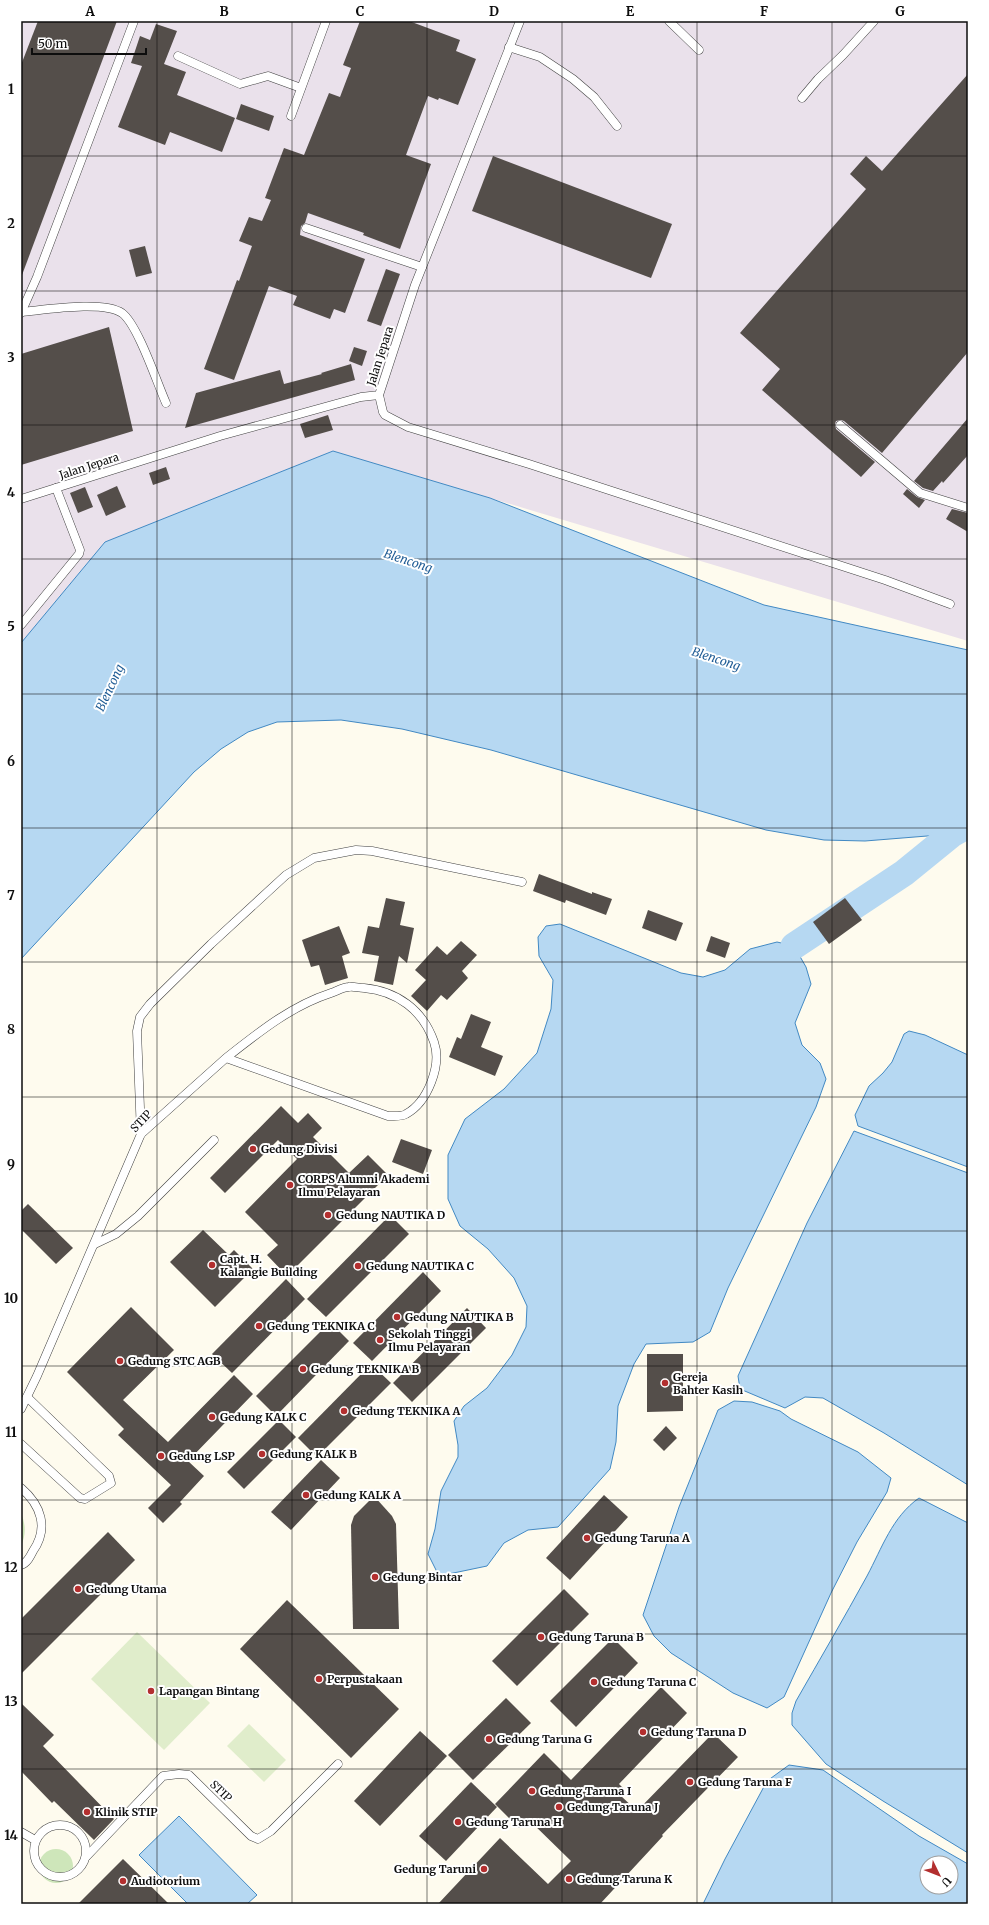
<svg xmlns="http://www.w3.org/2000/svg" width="989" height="1925" font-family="Merriweather,serif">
	<rect width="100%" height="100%" fill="#fefbee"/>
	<path fill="#eae1eb" d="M21 21H968V641L333 451 105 542 21 643Z"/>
	<g fill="#cee6ba">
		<path d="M21 1513C26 1526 26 1534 21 1546Z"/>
		<circle cx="56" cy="1866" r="17"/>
	</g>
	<g fill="#e0edcb">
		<path d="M137 1632 210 1703 164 1750 91 1679Z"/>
		<path d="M249 1724 286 1760 264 1782 227 1746Z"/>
	</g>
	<g fill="#b6d8f2" stroke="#4289c3" fill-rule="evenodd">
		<path d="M333 451 490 498 764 605 968 650V839L963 836 952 834 865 841 824 840 766 830 491 750 402 729 341 720 277 722 248 732 221 749 194 772 21 959V643L105 542Z"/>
		<path d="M560 924 681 973 703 977 725 970 750 949 777 942 794 946 806 967 811 984 795 1023 802 1045 820 1063 826 1079 816 1107 728 1288 710 1332 693 1342 646 1344 634 1364 618 1406 616 1442 610 1469 558 1527 528 1530 504 1543 487 1566 439 1576 428 1554 435 1529 441 1491 458 1457V1445L454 1421 464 1406 487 1388 512 1355 526 1327 527 1306 514 1278 488 1249 460 1226 448 1199V1155L465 1119 504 1089 537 1053 551 1009 553 980 539 956 538 937 546 926Z"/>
		<path d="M909 1031 925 1035 968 1055V1167L858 1126 855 1115 869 1086 883 1073 892 1062 904 1034Z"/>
		<path d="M854 1131 968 1173V1485L884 1433 823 1398 805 1397 785 1408 740 1389 738 1376 807 1223Z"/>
		<path d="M734 1401 752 1402 780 1411 791 1419 858 1452 891 1478 887 1492 857 1542 831 1593 784 1697 767 1708 733 1693 671 1653 654 1636 643 1615 679 1507 718 1410Z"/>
		<path d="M919 1498 968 1523V1853L883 1801 826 1764 792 1725V1713L796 1701C820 1659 844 1618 867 1576 882 1548 892 1517 919 1498Z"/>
		<path d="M789 1765 823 1770 919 1836 968 1864V1904H703L725 1859 767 1781ZM927 1863H951V1887H927Z"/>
		<path d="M179 1816 257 1895 247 1904H188L139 1855Z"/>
	</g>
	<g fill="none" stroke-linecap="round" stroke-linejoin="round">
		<path stroke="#b6d8f2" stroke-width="27" d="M794 946 904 873 952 834 968 825"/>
	</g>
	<g fill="#544e4a">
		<path d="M38 21H117L22 275 21 65Z"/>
		<path d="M360 21H409L460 40 456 51 476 59 458 105 439 98 438 100 428 96 406 155 431 164 400 249 363 235 364 233 308 213 305 223 301 226 300 235 365 259 345 313 334 309 330 319 293 305 297 296 269 286 234 380 204 369 237 280 239 281 252 246 239 241 249 217 262 221 271 200 265 198 284 148 304 155 329 93 340 97 351 68 343 65Z"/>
		<path d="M156 24 177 31 164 64 186 72 177 95 235 118 222 152 170 132 165 145 118 127 142 66 131 63 140 36 150 40Z"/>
		<path d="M968 74V352L882 453 844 421 841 420 836 421 835 424 836 429 875 462 861 477 762 390 780 369 740 333 866 189 850 174 866 156 882 171Z"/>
		<path d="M241 104 274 116 269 131 236 119Z"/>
		<path d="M493 156 672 224 651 278 472 211Z"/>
		<path d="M145 246 152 273 136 277 129 250Z"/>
		<path d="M386 269 400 274 381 326 367 321Z"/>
		<path d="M109 327 133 431 21 465V354Z"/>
		<path d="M354 347 367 351 362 366 349 361Z"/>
		<path d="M351 364 355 380 185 428 196 393 280 370 284 384 322 374 321 373Z"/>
		<path d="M328 415 333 430 305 438 300 424Z"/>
		<path d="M968 418V455L943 483 942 481 933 491 923 488 914 481Z"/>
		<path d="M166 467 170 479 153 485 149 473Z"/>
		<path d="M117 486 126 507 106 516 97 495Z"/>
		<path d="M85 487 93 507 78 513 70 493Z"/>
		<path d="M907 489 917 497 925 500 919 508 903 494Z"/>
		<path d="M952 509 968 513V532L946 519Z"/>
		<path d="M539 874 592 894V892L612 899 606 915 566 900 565 903 533 891Z"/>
		<path d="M386 898 405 902 400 925 414 928 407 963 399 956 393 985 374 981 379 956 362 953 368 926 379 928Z"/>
		<path d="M845 898 862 920 829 944 813 922Z"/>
		<path d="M648 910 683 923 676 941 642 928Z"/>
		<path d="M339 926 350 953 342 956 348 978 325 985 319 965 311 967 302 940Z"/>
		<path d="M711 936 730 943 725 958 706 951Z"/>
		<path d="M461 941 477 955 462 971 468 978 447 1000 441 995 427 1011 411 996 426 980 415 970 437 946 447 955Z"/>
		<path d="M471 1014 491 1022 481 1047 503 1056 495 1076 449 1057 457 1037 461 1039Z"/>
		<path d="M281 1106 298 1123 308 1113 322 1128 313 1137 349 1173 368 1155 388 1175 287 1276 267 1255 278 1245 245 1212 297 1159 278 1140 225 1193 210 1178Z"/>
		<path d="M401 1139 432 1150 423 1174 392 1162Z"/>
		<path d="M28 1204 73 1248 56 1264 21 1229V1211Z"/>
		<path d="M390 1215 409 1234 326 1317 307 1299Z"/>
		<path d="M203 1230 229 1255 234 1250 253 1269 215 1307 170 1262Z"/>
		<path d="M423 1272 441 1291 372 1361 353 1343Z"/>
		<path d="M286 1279 305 1299 232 1373 212 1354Z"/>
		<path d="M131 1307 174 1350 123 1400 168 1442 234 1375 253 1394 188 1461 204 1476 180 1502 182 1504 163 1523 148 1508 171 1485 118 1435 124 1429 67 1372Z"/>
		<path d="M467 1308 486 1328 412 1402 393 1383Z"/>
		<path d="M330 1322 349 1341 276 1416 256 1396Z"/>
		<path d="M647 1354H683V1411L647 1412Z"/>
		<path d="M371 1364 391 1383 317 1457 298 1438Z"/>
		<path d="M279 1420 296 1437 244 1489 227 1472Z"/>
		<path d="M666 1426 677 1438 664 1451 653 1440Z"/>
		<path d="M321 1460 340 1478 291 1530 271 1512Z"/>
		<path d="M604 1495 628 1517 570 1580 546 1558Z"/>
		<path d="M374 1496 392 1516 396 1524 399 1629H353L351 1525 354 1516Z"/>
		<path d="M108 1532 135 1560 21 1674V1619Z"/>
		<path d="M564 1589 589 1614 517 1686 492 1661Z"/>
		<path d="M287 1600 399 1709 351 1758 240 1649Z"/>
		<path d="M613 1638 638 1663 576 1727 550 1701Z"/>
		<path d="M661 1687 687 1713 619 1784 625 1790 620 1795 637 1811 713 1733 738 1757 662 1835 663 1836 600 1904H438L500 1838 548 1884 571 1861 528 1819 519 1828 495 1804 544 1753 571 1780Z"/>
		<path d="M506 1698 531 1723 473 1780 448 1755Z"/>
		<path d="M21 1703 54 1735 43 1746 114 1819 94 1840 54 1801 52 1803 21 1771Z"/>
		<path d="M420 1731 447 1756 380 1826 354 1801Z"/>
		<path d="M471 1782 497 1807 446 1861 419 1836Z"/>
		<path d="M123 1859 169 1904H78Z"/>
	</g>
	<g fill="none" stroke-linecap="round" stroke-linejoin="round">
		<g stroke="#404040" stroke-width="9">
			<g id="service">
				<path d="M669 21 699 50"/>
				<path d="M509 47 540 57 573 79 594 97 617 126"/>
				<path d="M178 56 240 84 268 76 301 88"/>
				<path d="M802 98 818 79 843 55 874 21"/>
				<path d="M291 116 326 21"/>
				<path d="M306 228 422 267"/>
				<path d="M21 312C44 310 103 300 122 313 138 325 157 383 166 403"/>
				<path d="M21 313 37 277 134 21"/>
				<path d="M379 395 383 412 385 415 408 427 529 464 885 580 950 604"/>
				<path d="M840 425 920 493 968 508"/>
				<path d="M21 499 220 436 361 397 379 395 415 285 520 21"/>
				<path d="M21 625 79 554 80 550 56 488"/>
				<path d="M141 1134 137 1031 140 1017 150 1004 211 944 286 875 314 858 356 850 372 851 522 882"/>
				<path d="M95 1244 116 1234 138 1216 214 1140"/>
				<path d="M21 1409 37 1376 141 1134 226 1058 388 1116C394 1116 401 1117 406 1114 428 1102 442 1065 434 1042 423 1010 397 991 364 988 359 988 353 986 349 987 343 987 337 991 331 993 291 1006 259 1032 226 1058"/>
				<path d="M21 1444 80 1498 85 1499 111 1483 109 1476 27 1397"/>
				<path d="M21 1488C41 1505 49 1528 33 1551 30 1557 27 1563 21 1565"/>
				<circle cx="60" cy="1851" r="26"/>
				<path d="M21 1832 35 1840"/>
				<path d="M86 1857 163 1776 179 1774 189 1775 251 1836 258 1839 271 1831 338 1764"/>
			</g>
		</g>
		<use href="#service" stroke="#fff" stroke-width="8"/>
	</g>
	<path fill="none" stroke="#0d0d0d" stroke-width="1" stroke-opacity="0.55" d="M157 21V1904M292 21V1904M427 21V1904M562 21V1904M697 21V1904M832 21V1904M21 156H968M21 291H968M21 425H968M21 559H968M21 694H968M21 828H968M21 962H968M21 1097H968M21 1231H968M21 1366H968M21 1500H968M21 1634H968M21 1769H968"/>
	<g fill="#b32f2f" stroke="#fff" stroke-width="1.5">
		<circle cx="253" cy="1149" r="4"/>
		<circle cx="290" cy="1185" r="4"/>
		<circle cx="328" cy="1215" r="4"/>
		<circle cx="212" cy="1265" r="4"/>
		<circle cx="358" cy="1266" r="4"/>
		<circle cx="397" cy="1317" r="4"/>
		<circle cx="259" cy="1326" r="4"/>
		<circle cx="380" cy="1340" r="4"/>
		<circle cx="120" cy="1361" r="4"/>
		<circle cx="303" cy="1369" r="4"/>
		<circle cx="665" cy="1383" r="4"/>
		<circle cx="344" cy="1411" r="4"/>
		<circle cx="212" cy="1417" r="4"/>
		<circle cx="262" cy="1454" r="4"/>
		<circle cx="161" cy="1456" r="4"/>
		<circle cx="306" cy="1495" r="4"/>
		<circle cx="587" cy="1538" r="4"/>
		<circle cx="375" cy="1577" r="4"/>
		<circle cx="78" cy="1589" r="4"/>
		<circle cx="541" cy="1637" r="4"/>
		<circle cx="319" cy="1679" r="4"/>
		<circle cx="594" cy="1682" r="4"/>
		<circle cx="151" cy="1691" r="4"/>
		<circle cx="643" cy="1732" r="4"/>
		<circle cx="489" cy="1739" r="4"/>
		<circle cx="690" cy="1782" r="4"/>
		<circle cx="532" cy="1791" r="4"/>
		<circle cx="559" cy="1807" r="4"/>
		<circle cx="87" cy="1812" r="4"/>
		<circle cx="458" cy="1822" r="4"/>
		<circle cx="484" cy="1869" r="4"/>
		<circle cx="569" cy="1879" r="4"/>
		<circle cx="123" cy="1881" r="4"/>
	</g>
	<g text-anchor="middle" stroke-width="4" stroke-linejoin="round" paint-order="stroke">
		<g font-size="11" fill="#0d0d0d" stroke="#fff">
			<text transform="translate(380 356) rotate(-72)" y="4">Jalan Jepara</text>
			<text transform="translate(89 466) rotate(-18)" y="4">Jalan Jepara</text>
			<text transform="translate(141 1121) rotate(-47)" y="4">STIP</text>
			<text transform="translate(221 1791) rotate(44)" y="4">STIP</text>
		</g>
		<g font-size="11" font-weight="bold" fill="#0d0d0d" stroke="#fff" text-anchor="start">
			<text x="261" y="1153">Gedung Divisi</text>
			<text x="298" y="1183">CORPS Alumni Akademi<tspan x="298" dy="13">Ilmu Pelayaran</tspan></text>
			<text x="336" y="1219">Gedung NAUTIKA D</text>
			<text x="220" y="1263">Capt. H.<tspan x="220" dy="13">Kalangie Building</tspan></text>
			<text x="366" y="1270">Gedung NAUTIKA C</text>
			<text x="405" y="1321">Gedung NAUTIKA B</text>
			<text x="267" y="1330">Gedung TEKNIKA C</text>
			<text x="388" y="1338">Sekolah Tinggi<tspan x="388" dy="13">Ilmu Pelayaran</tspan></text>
			<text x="128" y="1365">Gedung STC AGB</text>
			<text x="311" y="1373">Gedung TEKNIKA B</text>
			<text x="673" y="1381">Gereja<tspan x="673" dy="13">Bahter Kasih</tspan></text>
			<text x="352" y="1415">Gedung TEKNIKA A</text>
			<text x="220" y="1421">Gedung KALK C</text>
			<text x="270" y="1458">Gedung KALK B</text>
			<text x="169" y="1460">Gedung LSP</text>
			<text x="314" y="1499">Gedung KALK A</text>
			<text x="595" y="1542">Gedung Taruna A</text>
			<text x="383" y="1581">Gedung Bintar</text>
			<text x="86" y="1593">Gedung Utama</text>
			<text x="549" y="1641">Gedung Taruna B</text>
			<text x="327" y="1683">Perpustakaan</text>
			<text x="602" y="1686">Gedung Taruna C</text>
			<text x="159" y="1695">Lapangan Bintang</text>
			<text x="651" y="1736">Gedung Taruna D</text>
			<text x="497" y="1743">Gedung Taruna G</text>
			<text x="698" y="1786">Gedung Taruna F</text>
			<text x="540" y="1795">Gedung Taruna I</text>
			<text x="567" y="1811">Gedung Taruna J</text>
			<text x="95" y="1816">Klinik STIP</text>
			<text x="466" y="1826">Gedung Taruna H</text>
			<text x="476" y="1873" text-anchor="end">Gedung Taruni</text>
			<text x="577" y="1883">Gedung Taruna K</text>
			<text x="131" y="1885">Audiotorium</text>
		</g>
		<g font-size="12" font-style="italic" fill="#1f5c95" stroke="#fff">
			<text transform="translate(408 561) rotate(18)" y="4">Blencong</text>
			<text transform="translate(716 659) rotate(18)" y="4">Blencong</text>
			<text transform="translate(110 688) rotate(-65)" y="4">Blencong</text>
		</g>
	</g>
	<rect width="989" height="1925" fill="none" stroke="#ffffff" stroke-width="44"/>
	<g transform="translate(939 1875) rotate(133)"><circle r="19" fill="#ffffff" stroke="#9e9e9e"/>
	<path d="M0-3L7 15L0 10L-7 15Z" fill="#b32f2f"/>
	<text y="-6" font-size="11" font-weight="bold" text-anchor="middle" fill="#0d0d0d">U</text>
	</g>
	<path d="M32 48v6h114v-6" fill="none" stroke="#0d0d0d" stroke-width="2"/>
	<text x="38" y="48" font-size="12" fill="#0d0d0d" stroke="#ffffff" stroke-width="3" paint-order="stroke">50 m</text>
	<rect x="22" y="22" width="945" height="1881" fill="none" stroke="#0d0d0d" stroke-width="1.5"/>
	<g font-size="13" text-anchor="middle" font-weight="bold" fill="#0d0d0d">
		<text x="90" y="16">A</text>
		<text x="224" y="16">B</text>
		<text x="360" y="16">C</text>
		<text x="494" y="16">D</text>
		<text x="630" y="16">E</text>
		<text x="764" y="16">F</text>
		<text x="900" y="16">G</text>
		<text x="11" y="94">1</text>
		<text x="11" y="228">2</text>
		<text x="11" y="362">3</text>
		<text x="11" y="497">4</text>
		<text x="11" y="631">5</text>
		<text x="11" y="766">6</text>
		<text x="11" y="900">7</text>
		<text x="11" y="1034">8</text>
		<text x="11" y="1169">9</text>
		<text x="11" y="1303">10</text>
		<text x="11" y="1437">11</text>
		<text x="11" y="1572">12</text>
		<text x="11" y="1706">13</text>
		<text x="11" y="1840">14</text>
	</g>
</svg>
